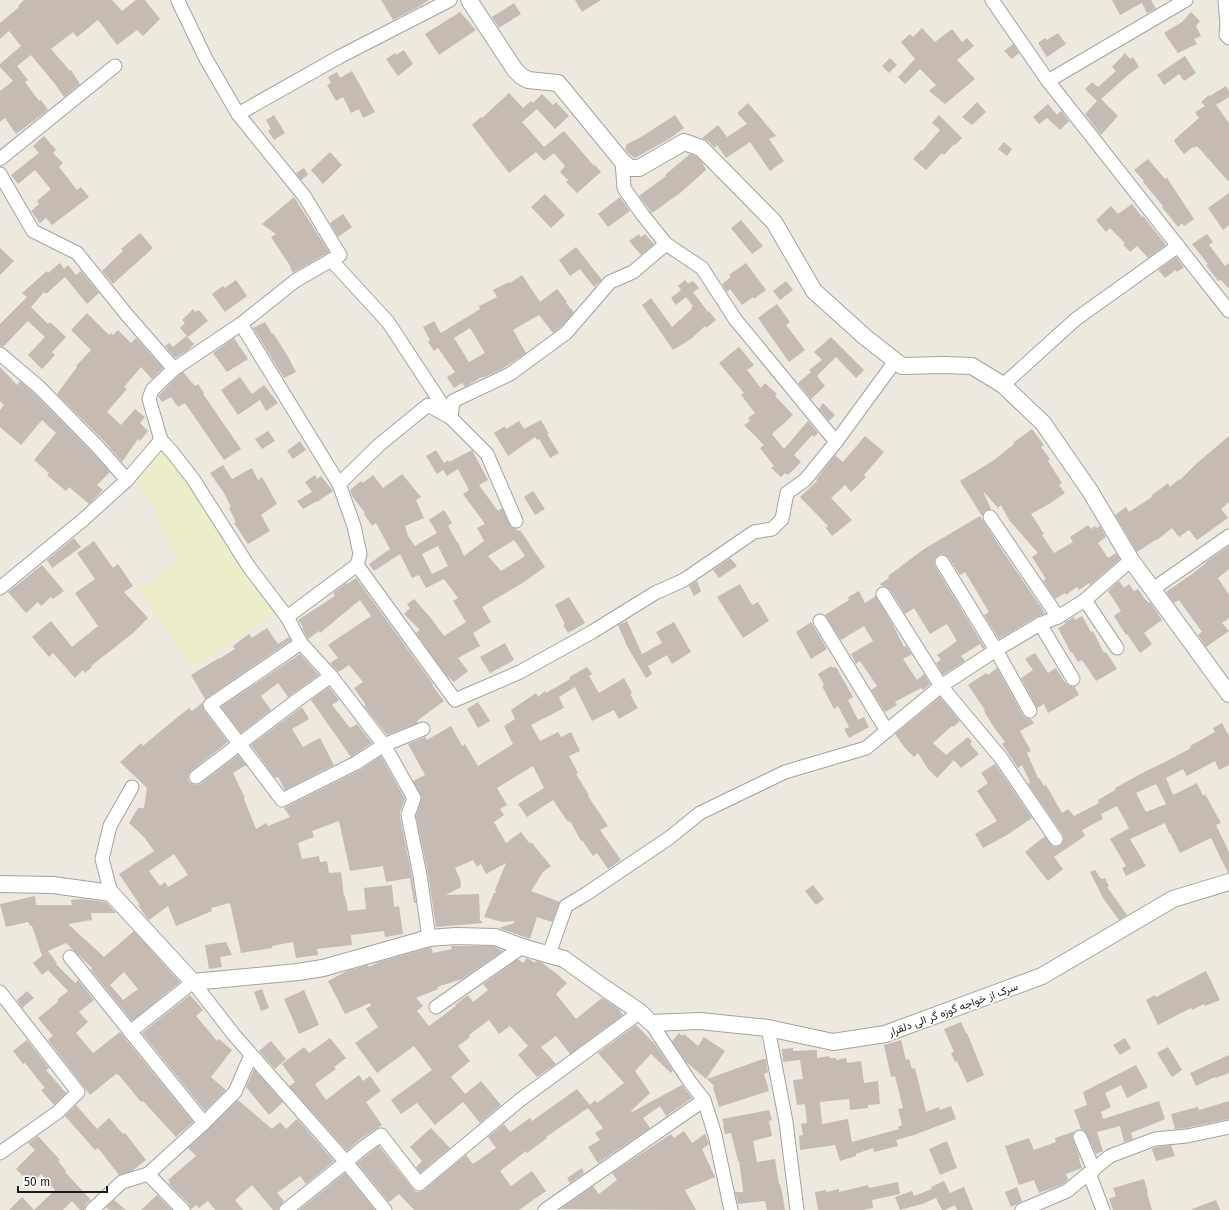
<svg xmlns="http://www.w3.org/2000/svg" width="1229" height="1210" font-family="'Fira Sans',Vazirmatn,sans-serif">
	<rect width="100%" height="100%" fill="#ede9df"/>
	<path fill="#eceec9" d="M161 449 198 495 249 579 277 613 193 667 138 590 181 562 164 534 151 501 134 479Z"/>
	<g fill="#c5bbb3" fill-rule="evenodd">
		<path d="M24 0H112L122 11 136 0H145L160 19 143 36 137 30 117 45 98 20 77 37 73 32 51 49 70 71 71 70 80 84 64 97 55 84 31 55 17 66 28 80 25 82 39 101 41 100 48 110 16 134 5 118 0 122V91L13 81 0 67V64L21 46 9 31 0 39V23L19 7 18 6Z"/>
		<path d="M381 0H429L420 6 393 20Z"/>
		<path d="M575 0H601L582 12Z"/>
		<path d="M1112 0H1151L1156 9 1147 13 1142 3 1120 15Z"/>
		<path d="M514 3 521 14 499 28 492 17Z"/>
		<path d="M460 12 476 30 439 55 425 34Z"/>
		<path d="M1191 12 1200 21 1196 26 1201 36 1194 39 1197 44 1178 53 1164 33 1182 22Z"/>
		<path d="M922 28 935 42 952 29 962 42 967 38 974 46 957 60 975 79 945 104 929 91 936 85 920 69 905 84 898 77 915 59 901 42 910 34 913 37Z"/>
		<path d="M1058 33 1066 44 1047 57 1038 43 1045 38 1047 40Z"/>
		<path d="M1013 44 1019 53 1012 59 1004 51Z"/>
		<path d="M404 50 413 64 398 76 386 59 395 53 396 55Z"/>
		<path d="M1125 53 1130 59 1133 57 1139 67 1128 75 1101 99 1118 116 1101 135 1085 114 1097 101 1085 89 1092 82 1098 87 1116 71 1112 67Z"/>
		<path d="M1185 56 1196 73 1184 81 1179 74 1164 85 1157 75Z"/>
		<path d="M890 58 897 65 889 73 882 66Z"/>
		<path d="M352 71 375 112 363 118 359 109 351 113 343 97 336 101 327 85 331 83 328 77 337 72 340 78Z"/>
		<path d="M1226 86 1229 91V97L1216 105 1229 123V182L1197 146 1194 148 1193 147 1184 154 1176 144 1174 140 1199 118 1195 112 1205 106 1201 102 1209 95 1210 96Z"/>
		<path d="M509 93 523 108 531 101 533 103 542 94 553 105 556 102 569 116 555 129 537 109 522 122 544 147 564 131 594 166 595 165 601 172 577 193 566 182 568 180 560 172 565 166 554 153 544 161 536 152 509 173 472 125 481 117 482 118Z"/>
		<path d="M977 102 986 112 972 125 962 117Z"/>
		<path d="M748 103 776 136 769 139 784 161 770 171 750 142 726 158 717 145 715 148 708 141 702 138 718 125 727 137 747 124 737 113Z"/>
		<path d="M1048 104 1057 115 1061 111 1069 121 1060 130 1047 118 1039 124 1033 117Z"/>
		<path d="M274 115 285 133 274 140 268 131 271 129 266 120Z"/>
		<path d="M675 115 684 128 669 139 635 158 629 154 625 149 627 144 641 137Z"/>
		<path d="M939 115 962 138 955 145 954 144 944 155 942 153 926 170 913 159 921 150 922 151 940 130 932 123Z"/>
		<path d="M44 136 56 150 53 153 63 163 59 167 77 190 81 187 89 197 52 225 46 218 40 223 31 211 39 204 37 201 50 190V188L35 170 18 184 11 175 39 153 33 146Z"/>
		<path d="M1004 142 1012 149 1007 156 998 149Z"/>
		<path d="M330 152 342 165 323 184 311 170Z"/>
		<path d="M690 154 696 156 702 162 706 170 680 193 652 213 639 196 666 176 665 175Z"/>
		<path d="M1148 159 1165 179 1167 178 1194 219 1184 226 1182 223 1178 227 1162 207 1163 206 1143 182 1144 181 1134 170Z"/>
		<path d="M304 168 308 175 301 180 296 173Z"/>
		<path d="M1229 193V225L1223 230 1208 208Z"/>
		<path d="M545 194 565 215 551 228 531 207Z"/>
		<path d="M294 197 329 252 293 273 290 268 291 267 271 237 276 234 262 224Z"/>
		<path d="M620 197 630 211 608 227 598 214Z"/>
		<path d="M1132 204 1142 217 1143 216 1166 245 1148 258 1137 246 1130 252 1123 244 1125 243 1110 228 1106 232 1096 220 1111 206 1118 214Z"/>
		<path d="M343 214 352 227 338 237 330 223Z"/>
		<path d="M741 220 763 246 752 254 731 228Z"/>
		<path d="M140 233 153 248 113 284 102 271 123 251 121 249Z"/>
		<path d="M639 234 641 237 645 234 654 244 641 255 629 241Z"/>
		<path d="M1207 234 1213 242 1209 245 1225 266 1229 263V289L1221 280 1218 281 1206 265 1208 264 1192 244Z"/>
		<path d="M576 247 602 280 594 287 580 269 570 276 559 260Z"/>
		<path d="M0 248 14 261 0 275Z"/>
		<path d="M1176 257 1184 267 1177 272 1176 270 1165 278 1158 270Z"/>
		<path d="M60 263 64 269 68 265 76 275 81 271 99 293 87 304 65 277 46 294 44 292 31 307 48 324 50 322 66 337 52 352 55 355 42 369 28 355 45 337 28 321 3 347 0 346V324L27 297 22 293 47 271 48 273Z"/>
		<path d="M746 263 766 290 754 299 753 297 742 305 730 289 727 292 722 284 731 277 729 275Z"/>
		<path d="M522 275 540 302 557 289 567 302 566 303 574 312 561 327 553 333 539 315 513 330 526 353 502 369 482 378V377L465 387 462 383 454 388 447 377 455 372 438 348 434 351 428 342 430 340 423 327 434 321 441 333 480 309 479 306 497 297 493 290 509 282 510 283ZM470 328 485 353 469 362 454 338Z"/>
		<path d="M236 280 247 296 225 312 212 294 223 286 225 288Z"/>
		<path d="M685 280 688 284 693 281 699 288 693 292 708 312 709 311 716 320 706 328 705 326 691 339 673 350 642 305 651 298 672 327 692 309 691 308 693 306 686 297 676 305 671 298 681 290 678 286Z"/>
		<path d="M786 281 793 290 780 300 773 291Z"/>
		<path d="M777 304 790 322 786 325 805 350 789 362 758 318Z"/>
		<path d="M193 309 195 312 199 310 208 321 188 337 180 328 185 323 182 320Z"/>
		<path d="M87 313 109 335 111 333 113 335 118 330 131 343 136 338 163 368 152 379 141 367 124 387 127 389 107 412 121 425 135 409 145 417 140 423 148 431 140 441 138 439 122 462 104 441 57 394 77 367 76 366 91 350 71 330Z"/>
		<path d="M265 322 272 334 273 333 287 355 296 372 284 378 253 328Z"/>
		<path d="M186 336 194 344 187 351 175 358 165 346 169 343 173 347Z"/>
		<path d="M831 337 864 370 856 378 836 357 817 376 825 386 811 399 798 383 811 372 809 370 822 360 814 352Z"/>
		<path d="M234 338 248 359 227 372 213 353Z"/>
		<path d="M739 347 754 365 747 370 761 388 765 383 777 394 775 396 793 415 772 434 784 449 808 421 818 433 814 437 812 435 794 455 801 462 788 475 785 473 781 477 771 468 774 466 760 448 764 445 744 425 750 421 748 418 755 413 741 395 744 393 719 363Z"/>
		<path d="M0 367 17 385 20 381 34 393 92 452 110 472 97 485 103 490 89 504 69 487 66 491 47 475 49 473 34 460 56 433 42 420 21 445 0 427V410L4 405 0 401Z"/>
		<path d="M183 372 195 386 198 384 204 393 203 394 241 449 224 460 185 403 178 407 171 397 162 402 158 396 179 375Z"/>
		<path d="M240 377 252 394 264 385 278 403 266 411 260 400 238 415 221 390Z"/>
		<path d="M823 403 835 415 829 421 819 409Z"/>
		<path d="M541 420 549 434H547L559 453 550 458 539 439 537 440 535 437 508 456 494 433 505 426 506 429 519 421 524 429Z"/>
		<path d="M1032 429 1044 445 1041 447 1050 459 1048 461 1062 483 1059 485 1065 493 1049 504 1031 514 1044 534 1042 535 1054 553 1073 542 1070 537 1088 525 1091 529 1095 526 1096 528 1100 526 1106 537 1098 543 1108 558 1116 553 1120 559 1090 585 1089 583 1079 590 1077 587 1066 595 1065 593 1055 599 1043 581 1046 579 1032 557 1038 553 1009 520 1001 505 998 508 983 491 991 509 985 511 982 516 960 481 994 460 1014 444 1013 443Z"/>
		<path d="M268 431 275 441 262 449 255 439Z"/>
		<path d="M865 436 884 452 864 475 866 477 851 492 845 485 831 498 852 520 832 536 826 528 828 526 800 497 817 481 816 480 835 455 843 462Z"/>
		<path d="M1229 436V502L1221 509 1228 518 1197 540 1189 530 1179 537 1172 528 1157 540V539L1137 552 1115 515 1126 507 1129 512 1152 497 1151 496 1168 483 1170 487 1179 479 1180 480 1196 464Z"/>
		<path d="M300 441 306 450 293 459 287 451Z"/>
		<path d="M436 450 444 463 448 460 449 462 472 450 488 480 479 485 498 511 502 508 511 527 516 529 518 531 520 530 545 567 524 582 482 607 491 622 473 633 480 646 458 658 468 671 454 682 446 675 416 633 420 630 404 614 410 608 407 604 414 599 430 617 444 636 466 622 453 601 458 598 444 579 426 588 419 575 412 578 400 554 374 571 369 564 390 549 376 523 372 526 364 514 365 513 352 496 350 490 361 481 363 483 373 475 383 488 402 474 421 497 416 500 424 518 405 526 408 536 415 546 437 533 429 520 444 510 452 523 448 526 457 542H458L464 556 484 541 477 528 485 524 463 494 469 490 458 469 447 476 443 470 437 474 426 456ZM514 540 525 556 501 571 488 556ZM438 546 448 566 432 574 422 554Z"/>
		<path d="M223 465 232 479 252 468 258 480 262 477 277 504 261 515 270 531 248 544 234 523 236 522 229 508 231 507 224 493 210 473Z"/>
		<path d="M315 475 317 479 321 476 333 491 317 502V501L303 509 297 501 312 492 305 482Z"/>
		<path d="M533 491 545 509 535 515 524 497Z"/>
		<path d="M980 516 1006 556 1041 607 1045 614 1036 617 999 639 984 615 989 612 965 572 960 575 949 558 945 555 942 554 938 555 935 559 934 563 935 566 985 648 983 649 980 644 961 656 965 661 943 675 936 663 941 660 937 655 957 641 947 624 930 634 914 608 905 614 890 590 886 587 882 586 880 584 889 578 888 576 924 549Z"/>
		<path d="M74 538 81 547 52 568 47 560Z"/>
		<path d="M94 541 113 568 118 564 133 586 124 592 148 618 133 633 91 666 92 667 85 673 83 670 75 678 53 653 49 657 32 637 51 621 72 647 98 626 75 593 95 579 77 553Z"/>
		<path d="M1229 546V569L1218 578 1229 595V618L1222 623 1229 631 1206 647 1198 635 1202 632 1179 600 1174 603 1166 592 1192 574 1206 563V562Z"/>
		<path d="M730 558 737 566 719 578 713 570Z"/>
		<path d="M42 565 64 591 53 599 51 597 41 606 38 602 26 613 8 592Z"/>
		<path d="M356 578 433 684 432 685 444 701 417 721 418 723 387 735 364 706 366 705 354 688 363 682 349 665 338 672 330 663 338 658 328 645 371 616 360 600 320 633 319 631 308 639 302 628 303 627 298 620 335 596 333 593 346 583 347 584Z"/>
		<path d="M697 581 701 591 694 596 689 586Z"/>
		<path d="M1119 581 1124 588 1129 584 1134 591 1138 589 1144 598 1149 603 1150 602 1162 620 1144 633 1152 644 1140 653 1127 634 1126 635 1114 616 1121 611 1108 591Z"/>
		<path d="M740 584 752 605 758 602 769 621 743 638 717 597Z"/>
		<path d="M859 591 865 603 876 596 892 623 904 647 906 646 912 654 903 659 917 680 924 674 930 684 923 690 921 688 895 702 897 705 885 712 871 690 877 686 860 661 856 664 851 654 873 641 864 626 841 640 825 615 849 600 848 597Z"/>
		<path d="M569 597 585 623 568 633 563 625 565 624 555 605Z"/>
		<path d="M1082 616 1091 632 1093 631 1104 653 1106 652 1117 669 1096 681 1082 660 1078 662 1072 652 1071 653 1058 628 1065 624V622L1074 617 1075 620Z"/>
		<path d="M627 621 642 654 662 643 656 632 674 622 691 652 672 664 667 655 648 666 652 674 646 678 627 646 618 625Z"/>
		<path d="M811 622 827 649 811 659 796 632Z"/>
		<path d="M267 628 278 644 289 637 291 640 205 699 191 675 219 658V659L235 649 233 646 249 634 252 638Z"/>
		<path d="M505 643 514 660 490 673 480 657Z"/>
		<path d="M1035 653 1048 673 1056 668 1064 681 1069 686 1075 687 1079 695 1048 713 1044 704 1037 708 1021 678 1033 670 1025 659Z"/>
		<path d="M300 654 319 675 288 697 278 683 261 696 271 710 241 733 221 707Z"/>
		<path d="M831 666 833 668 836 667 853 697 848 700 858 720 864 717 869 727 849 738 844 729 849 727 838 706 834 709 822 686 824 685 818 674Z"/>
		<path d="M587 667 592 674 589 676 599 693 624 678 632 693 630 694 638 708 619 719 614 710 592 721 575 687 559 697 564 708 531 725 540 741 558 732 561 737 571 732 580 751 569 756 578 773 576 774 589 795 588 796 608 826 600 830 621 860 608 869 597 853 593 856 582 840 581 841 570 821 568 822 553 800 527 817 518 804 544 788 533 766 497 788 507 805 500 809 504 815 494 822 506 843 521 832 530 844 531 842 551 866 543 872 531 891 560 902 552 922 537 917 530 939 499 928 514 923V921L503 922 484 917 494 893H496L495 890 506 863 486 874 481 864 477 867 473 860 455 868 460 879 461 887 446 895 479 894 480 920 483 923 436 927 428 874 416 816 422 797 413 781 425 775 408 744 425 737 427 740 451 726 462 746 465 744 478 766 513 744 504 726 515 719 511 710 536 693 538 697 545 691 546 693 570 679 569 677Z"/>
		<path d="M997 668 1023 715 1026 718 1031 719 1034 723 1020 731 1031 751 1027 753 1038 778H1039L1044 786 1046 785 1062 813 1068 809 1074 816 1099 803 1098 800 1115 790V788L1146 771 1165 762 1191 748 1190 746 1215 732 1213 728 1222 723 1229 736V765L1219 770 1215 761 1187 776 1183 769 1166 778 1173 795 1197 783 1203 796 1205 794 1221 823 1216 825 1229 852V873H1228L1211 838 1180 853 1170 833H1169L1165 823 1130 839 1146 866 1126 876 1122 868 1126 866 1110 839 1129 828 1117 806 1101 814 1103 819 1082 830 1085 836 1054 857 1063 869 1048 881 1025 852 1045 836 1052 846 1056 847 1060 846 1063 842 1064 839 1063 835 1028 784 1030 782 1022 765 1018 768 1002 744 1005 742 993 726 984 711 985 710 968 685 986 673 988 675ZM1156 784 1166 804 1146 812 1136 793Z"/>
		<path d="M329 687 339 700 332 705 350 728 357 724 372 743 351 757 311 700Z"/>
		<path d="M940 697 960 721 953 727 952 726 933 743 946 755 968 737 972 742 970 744 979 754 961 768 954 760 937 778 928 769 918 753 914 757 905 748 895 734Z"/>
		<path d="M478 702 490 721 478 728 467 709Z"/>
		<path d="M202 703 204 710 228 742 191 771 189 774 188 778 189 782 193 784 197 785 200 784 238 755 246 765 233 773 245 798 244 799 256 829 266 823 268 826 290 817 284 808 360 770 381 756 405 799 400 812V817L412 876 416 903H414L410 878 386 882 383 866 350 871 339 821 312 831 314 837 298 843 302 859 319 856 320 862 327 861 329 873 341 872 344 896H345L348 911 366 909 364 888 392 885 394 907 399 906 403 934 385 937 384 931 351 935 352 945 317 949 318 955 296 958 293 942 272 946V948L241 953 230 903 211 908 212 911 176 926 168 906 149 920 147 918 138 905H140L119 874 154 851 144 837 129 823 138 808H144L147 788 120 762 141 743 143 746 163 729 189 708 192 711ZM174 854 188 875 168 887 165 882 160 886 149 871Z"/>
		<path d="M302 707 309 719 292 729 303 747 320 738 334 765 285 790 278 777 275 778 251 745Z"/>
		<path d="M995 764 1032 818 1007 835 983 848 975 834 997 821 977 791 988 783 981 773Z"/>
		<path d="M1095 870 1101 879 1105 878 1109 886 1107 887 1127 915 1119 920 1103 898 1090 872Z"/>
		<path d="M813 885 824 899 816 905 805 891Z"/>
		<path d="M35 896 36 905H72L71 900 82 899 106 902 116 913H91L92 920 68 924 104 957 134 931 180 982 132 1021 91 970 92 968 66 943 48 951 57 963 56 964 75 983 78 980 94 1000 79 1012 88 1022 76 1033 93 1053 120 1032 193 1122 176 1137 143 1101 141 1102 118 1074 117 1075 116 1074 90 1095 48 1040 53 1036 38 1018 58 1002 57 1000 68 991 48 970 42 975 33 963 42 956 32 926H30L28 922 6 927 0 904ZM124 972 138 989 123 1000 110 985Z"/>
		<path d="M226 942 232 955 220 957 222 967 209 969 205 945Z"/>
		<path d="M451 946H493L503 951 462 979 437 987 438 989 416 998 423 1006 417 1011 429 1026 456 1006 455 1005 468 995 473 1002 488 990 483 984 518 959 523 963 527 958 535 963 536 961 541 962 557 974 567 983 556 994 576 1019 602 998 619 1009 623 1015 570 1054 556 1036 541 1047 556 1064 537 1077 518 1055 528 1046 510 1026 499 1034 489 1020 469 1035 470 1037 458 1046 470 1061 451 1077 465 1094 481 1081 501 1105 480 1123 463 1102 435 1125 417 1103 401 1114 391 1100 432 1070 414 1046 377 1073 355 1043 378 1027 366 1009 371 1005 370 1003 345 1014 328 981 347 971 368 965 369 967 379 962 431 947 433 953 452 949Z"/>
		<path d="M1206 971 1220 1000 1205 1006 1204 1004 1192 1010 1191 1008 1158 1025 1146 1000 1155 995 1156 997Z"/>
		<path d="M262 989 269 1008 261 1011 254 992Z"/>
		<path d="M304 990 319 1025 299 1034 284 999Z"/>
		<path d="M27 991 34 998 22 1008 17 1000Z"/>
		<path d="M190 995 203 1010 196 1016 217 1041 219 1039 232 1050 211 1077 226 1090 205 1111 142 1033Z"/>
		<path d="M961 1022 966 1033H967L984 1075 967 1083 957 1061 955 1062 951 1053 954 1052 944 1029Z"/>
		<path d="M636 1025 655 1044 673 1071 671 1073 651 1054 635 1071 650 1093 631 1111 632 1112 682 1085 692 1098 666 1116 660 1106 643 1118 650 1128 598 1163 588 1147 600 1140 595 1133 603 1128 588 1108 546 1137 547 1138 527 1153 526 1151 500 1171 511 1186 532 1171 546 1191 519 1210H414L399 1194 389 1202 357 1163 379 1146 413 1189 416 1192H420L424 1190 466 1155 473 1164 496 1148 488 1137 504 1124 510 1132 530 1118 532 1121 577 1089 590 1105 595 1100 597 1103 624 1083 598 1053Z"/>
		<path d="M679 1033 682 1036 684 1034 698 1046 704 1037 725 1051 706 1079 686 1062 672 1041Z"/>
		<path d="M330 1038 346 1058 334 1067 336 1069 315 1084 326 1100 359 1075 363 1081 370 1076 381 1091 366 1102 382 1125 359 1140 347 1151 289 1086 295 1082 282 1064 304 1047 309 1053Z"/>
		<path d="M1125 1038 1131 1048 1120 1055 1113 1045Z"/>
		<path d="M27 1040 49 1068 46 1070 66 1093 54 1105 41 1090 45 1088 25 1063 23 1064 13 1051Z"/>
		<path d="M901 1040 906 1060 909 1059 912 1069 915 1068 926 1112 939 1107 940 1110 951 1106 956 1119 914 1135 896 1140 898 1146 874 1152 873 1148 856 1154V1156L840 1161 835 1145 800 1150 799 1136 803 1135 801 1124 807 1123 805 1104 797 1105 793 1080 803 1079 800 1060 783 1062 782 1049 793 1048V1051L817 1050V1058L829 1056V1058H836V1060L846 1058 847 1063 861 1061 864 1083 878 1081 880 1104 868 1105V1108L850 1110 849 1099 820 1102 822 1124 848 1119 852 1142 899 1129 898 1127 902 1125 898 1109 903 1108 895 1076 891 1077 884 1045Z"/>
		<path d="M271 1041 286 1059 275 1069 259 1051Z"/>
		<path d="M1168 1047 1182 1070 1172 1077 1157 1053Z"/>
		<path d="M1229 1055V1073L1216 1078 1215 1077 1196 1086 1190 1073Z"/>
		<path d="M763 1059H766L768 1072 764 1074 769 1091 719 1107 713 1087 714 1086 707 1079Z"/>
		<path d="M1136 1065 1148 1087 1127 1098 1121 1085 1105 1093 1111 1107 1101 1112 1103 1119 1159 1101 1165 1119 1131 1133 1133 1139 1124 1142 1120 1126 1097 1132 1103 1151 1096 1154 1087 1134 1084 1130 1080 1129H1081L1074 1110 1087 1105 1083 1092Z"/>
		<path d="M254 1069 283 1102 269 1115 246 1087Z"/>
		<path d="M238 1100 272 1129 280 1122 286 1129 297 1119 334 1161 306 1184 300 1176 277 1193 284 1201 279 1207 278 1210H273L252 1185 235 1200 243 1210H215L208 1201 199 1208 196 1205 191 1210 189 1204 169 1184 170 1182 168 1180 196 1156 188 1148Z"/>
		<path d="M1229 1101V1119L1186 1128 1175 1129 1171 1114 1198 1107 1199 1110Z"/>
		<path d="M76 1105 97 1129 109 1118 123 1134 125 1133 146 1160 132 1171 119 1175 98 1148 95 1150 65 1116Z"/>
		<path d="M769 1110 772 1120 769 1121 772 1136 753 1141 757 1162 775 1159 779 1184H780L782 1192 785 1210H767L765 1201 738 1204 735 1192H743V1190L739 1161H738L731 1133 725 1134 723 1126 724 1125 722 1119Z"/>
		<path d="M431 1128 450 1148 420 1173 416 1167 422 1161 410 1147Z"/>
		<path d="M684 1131 692 1143 705 1134 707 1138 709 1144 702 1149 715 1177 685 1190 696 1210 560 1209 593 1186 599 1194 617 1180 612 1173 671 1134 674 1138Z"/>
		<path d="M1076 1131 1072 1136 1073 1140 1080 1158 1079 1159 1082 1168 1066 1174 1068 1180 1063 1184 1039 1193 1034 1180 1019 1185 1005 1146 1029 1138 1034 1150 1056 1142 1055 1138Z"/>
		<path d="M38 1136 60 1160 58 1161 66 1171 65 1172 91 1200 86 1204 84 1210H80L72 1201 63 1210H9L22 1197 34 1210 55 1190 41 1174 31 1184 16 1169 35 1150 28 1143Z"/>
		<path d="M947 1141 957 1168 940 1175 929 1149Z"/>
		<path d="M1171 1145 1175 1156 1156 1161 1152 1149 1157 1147Z"/>
		<path d="M582 1168 584 1173 570 1183 567 1178Z"/>
		<path d="M345 1173 375 1210H299Z"/>
		<path d="M1144 1179 1148 1193H1147L1152 1210H1113L1109 1199 1116 1196 1113 1188Z"/>
		<path d="M944 1181 950 1193 964 1187 973 1210H957L955 1205 945 1210H942L936 1198 922 1204 900 1210 895 1197 912 1191 914 1196 932 1189 931 1187Z"/>
		<path d="M898 1182 900 1194 872 1200 873 1208 863 1210H818L815 1192 826 1190V1192L839 1189V1192L868 1185 869 1188Z"/>
		<path d="M1017 1187 1022 1201 1011 1207 1005 1192Z"/>
		<path d="M157 1195 172 1210H141Z"/>
		<path d="M114 1200 126 1210H109L106 1207Z"/>
		<path d="M1216 1200 1220 1210H1192V1209Z"/>
	</g>
	<g fill="none" stroke-linecap="round" stroke-linejoin="round">
		<g stroke="#a2a2a2" stroke-width="15">
			<g id="minor">
				<path d="M992 0 1048 81"/>
				<path d="M1186 0 1048 81 1229 311"/>
				<path d="M1225 0 1227 25 1226 35 1229 38"/>
				<path d="M238 114 339 57 450 0"/>
				<path d="M0 159 115 66"/>
				<path d="M622 161 624 188 642 214 666 244 702 268 735 319 836 442"/>
				<path d="M0 174 33 231 77 253 127 315 174 369"/>
				<path d="M331 260 388 322 451 418 487 454 516 521"/>
				<path d="M241 324 339 484"/>
				<path d="M0 354 39 387 98 447 127 480"/>
				<path d="M1003 385 1076 319 1178 246"/>
				<path d="M161 440 172 452 193 479 249 567 287 617 301 643 331 676 384 745 414 798 408 815 420 875 429 938"/>
				<path d="M990 517 1058 617"/>
				<path d="M942 562 996 650 1030 711"/>
				<path d="M357 565 360 554 354 526 339 484 379 445 428 405 451 418 453 401 510 374 566 333 610 282 633 272 666 244"/>
				<path d="M0 588 84 519 127 480 161 440 149 399 152 390 174 369 241 324 295 281 340 255 305 197 238 114 206 59 178 1"/>
				<path d="M1153 589 1229 536"/>
				<path d="M883 594 941 686 1001 758 1056 839"/>
				<path d="M1085 600 1117 648"/>
				<path d="M287 617 357 565 455 700 520 672 592 632 655 593 684 580 754 532 772 529 782 519 787 493 805 480 836 442 896 360"/>
				<path d="M820 621 887 731"/>
				<path d="M1040 624 1073 679"/>
				<path d="M301 643 210 705 282 800 356 763 384 745 423 729"/>
				<path d="M196 777 296 701 331 676"/>
				<path d="M111 893 102 859 110 826 132 787"/>
				<path d="M549 954 566 906 586 894 669 838 700 813 785 772 866 748 941 686 996 650 1040 624 1058 617 1085 600 1131 560"/>
				<path d="M70 957 204 1123"/>
				<path d="M0 992 78 1092 58 1112 0 1153"/>
				<path d="M436 1007 522 947"/>
				<path d="M651 1023 690 1082 704 1100 715 1135 731 1210"/>
				<path d="M768 1028 786 1122 797 1210"/>
				<path d="M130 1032 193 982 234 1035 346 1162 385 1210"/>
				<path d="M1080 1137 1094 1170"/>
				<path d="M1089 1173 1103 1210"/>
				<path d="M148 1174 204 1123 235 1092 251 1055"/>
				<path d="M92 1210 122 1182 148 1174 183 1210"/>
				<path d="M286 1210 346 1162 364 1147 381 1135 419 1184 520 1100 640 1012"/>
				<path d="M545 1210 704 1100"/>
				<path d="M1022 1210 1067 1191 1110 1156 1155 1139 1187 1136 1229 1127"/>
			</g>
		</g>
		<g stroke="#a2a2a2" stroke-width="18">
			<g id="tertiary">
				<path d="M469 0 515 70 521 76 528 80 558 83 622 161 630 168H639L684 142 701 148 774 222 814 291 865 337 902 366 944 365 972 366 1003 385 1043 423 1090 491 1131 560 1229 694"/>
				<path d="M0 884 53 885 111 893 193 982 298 972 323 968 429 938 456 936 495 937 522 947 564 959 603 987 640 1012 651 1023 700 1021 768 1028 833 1042 885 1034 1042 976 1173 899 1229 882"/>
			</g>
		</g>
		<use href="#minor" stroke="#fff" stroke-width="13"/>
		<use href="#tertiary" stroke="#fff" stroke-width="16"/>
	</g>
	<g text-anchor="middle" stroke-width="3.5" stroke-linejoin="round" paint-order="stroke">
		<g font-size="11" fill="#1b1b1b" stroke="#fff">
			<text transform="translate(953 1009) rotate(-20)" y="4">سرک از خواجه گوزه گر الی دلقرار</text>
		</g>
	</g>
	<path d="M18 1186v6h89v-6" fill="none" stroke="#1b1b1b" stroke-width="2"/>
	<text x="24" y="1186" font-size="12" fill="#1b1b1b" stroke="#ffffff" stroke-width="3" paint-order="stroke">50 m</text>
</svg>
